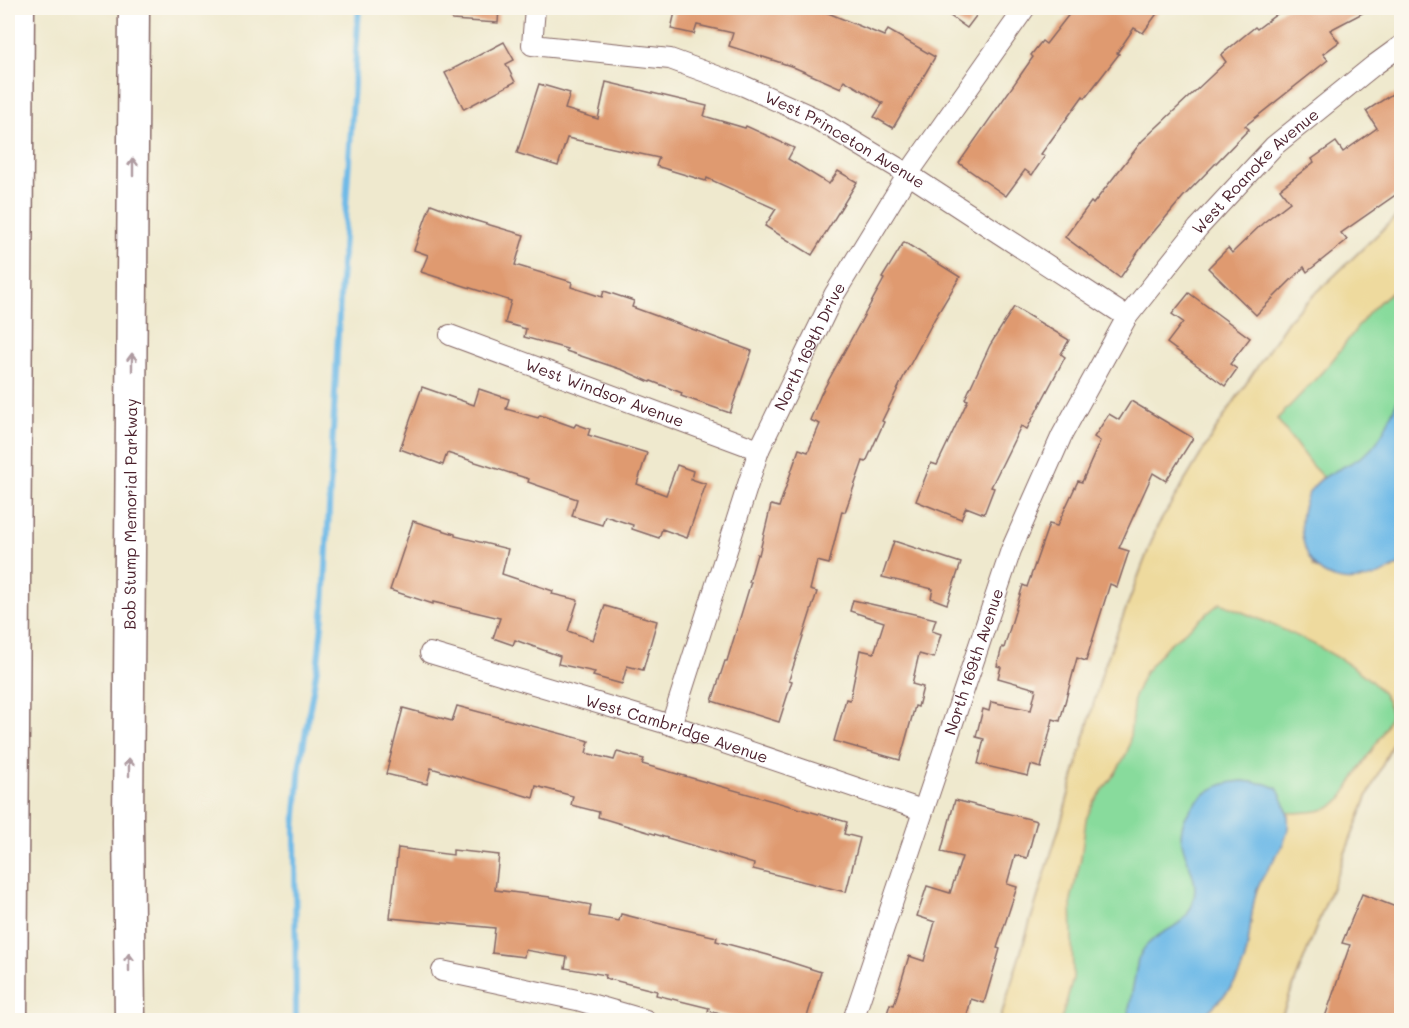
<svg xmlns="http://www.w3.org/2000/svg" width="1409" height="1028" font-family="Mali,sans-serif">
	<rect width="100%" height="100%" fill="#fbf7ec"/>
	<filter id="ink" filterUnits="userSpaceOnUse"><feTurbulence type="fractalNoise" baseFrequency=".0167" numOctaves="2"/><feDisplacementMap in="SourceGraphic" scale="12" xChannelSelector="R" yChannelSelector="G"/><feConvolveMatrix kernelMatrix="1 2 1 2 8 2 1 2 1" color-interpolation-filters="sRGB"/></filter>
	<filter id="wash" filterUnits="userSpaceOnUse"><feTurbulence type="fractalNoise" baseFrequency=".008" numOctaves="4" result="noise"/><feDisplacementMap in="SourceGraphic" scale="24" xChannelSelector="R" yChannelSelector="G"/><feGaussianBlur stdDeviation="1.35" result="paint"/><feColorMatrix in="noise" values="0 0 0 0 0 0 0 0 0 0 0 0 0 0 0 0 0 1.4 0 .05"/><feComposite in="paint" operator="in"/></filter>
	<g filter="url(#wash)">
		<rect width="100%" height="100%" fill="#efe9ce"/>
		<path fill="#88db9c" stroke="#697d64" stroke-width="1.5" d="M1401 212V725L1367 797 1280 1020H1000L1064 812 1103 670 1157 527 1218 426 1289 319Z"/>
		<path fill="#eeda9e" stroke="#9c7c64" stroke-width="1.5" d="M1401 212V285C1370 305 1357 329 1335 357 1317 379 1296 399 1277 419L1312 466 1323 477 1313 487V566C1339 587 1375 582 1402 563L1401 725 1367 797 1280 1020H1200C1214 1005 1230 993 1239 975 1252 948 1248 916 1257 889 1267 861 1290 845 1288 813 1340 811 1336 809 1361 766 1369 754 1388 729 1390 715 1395 670 1254 617 1220 603L1167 646 1145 672 1134 697 1129 746 1126 755 1116 772 1094 802 1086 819 1081 858 1071 900 1073 979 1061 1020H1000L1064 812 1103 670 1157 527 1218 426 1289 319Z"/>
		<g fill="#6ebae7" stroke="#5c6c89" stroke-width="1.5">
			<path d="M1401 394V563C1366 588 1313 591 1303 540 1300 526 1300 513 1306 499 1317 471 1350 469 1370 450 1386 434 1390 413 1401 394Z"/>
			<path d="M1243 781 1267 784 1277 788C1284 801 1290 813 1288 828 1285 850 1265 868 1257 889 1248 917 1252 948 1239 975 1230 993 1213 1005 1200 1020H1127L1138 959C1141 954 1143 948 1148 944 1163 928 1183 929 1192 905 1207 865 1157 844 1197 801 1210 787 1225 782 1243 781Z"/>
		</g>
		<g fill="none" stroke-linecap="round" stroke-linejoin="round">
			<path stroke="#6ebae7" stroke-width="6" d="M296 1020 295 827 300 764 318 662 324 605 340 295 359 8"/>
		</g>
		<g id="blocks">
			<g fill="#df9a70">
				<path d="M453 8H499L498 23 452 20Z"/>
				<path d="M676 8H816L884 36 888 30 935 57 893 128 874 117 883 103 844 80 841 88 791 66 729 46 733 33 697 25 694 34 671 29Z"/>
				<path d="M939 8H982L967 28Z"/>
				<path d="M1074 8H1161L1143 33 1134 28 1117 53 1119 54 1085 98 1083 96 1041 154 1045 156 1032 175 1025 170 1006 196 959 163 1033 57 1031 55 1042 41 1046 44Z"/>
				<path d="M1285 8H1372L1330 30 1339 42 1323 54 1328 60 1245 126 1249 129 1183 197 1145 242 1120 278 1065 237 1091 202 1093 204 1142 141 1226 62 1221 55 1255 27 1257 29Z"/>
				<path d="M504 42 514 60 506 64 515 82 464 109 445 73Z"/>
				<path d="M606 82 707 106 704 116 745 128 746 126 794 148 788 159 829 184 838 171 857 182 812 255 765 226 776 209 707 178 706 181 656 166 659 158 567 138 558 166 517 153 539 84 570 93 565 109 598 119Z"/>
				<path d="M1401 90V191L1341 233 1347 240 1307 272 1304 267 1256 315 1208 268 1228 248 1232 253 1263 223 1290 202 1280 189 1314 162 1312 159 1336 142 1343 152 1377 128 1366 111 1392 94 1393 96Z"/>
				<path d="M431 204 473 220 524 235 515 265 572 282 571 287 602 297 604 291 634 301 632 307 752 351 730 413 681 396 682 393 651 381 650 382 623 370 566 351 567 349 524 337 526 329 505 323 511 301 421 272 428 255 414 250Z"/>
				<path d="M904 242 960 277 935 318 906 372 882 421 884 422 866 462 863 461 845 512 842 511 829 564 817 561 810 590 817 592 789 680 792 681 779 722 712 701 725 661H727L751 582H749L757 554 759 555 771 505 779 507 799 449 808 452 820 424 810 420 821 394 884 279 882 278Z"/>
				<path d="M1189 293 1250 338 1230 364 1237 369 1225 386 1167 343 1183 322 1172 314Z"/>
				<path d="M1014 307 1069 340 1061 354 1065 357 1027 429 1021 426 991 487 994 488 984 514 966 507 961 519 916 501 931 463 937 465 968 400 965 399 990 345Z"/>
				<path d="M422 387 474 405 479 389 509 399 506 409 538 418 540 415 574 427 576 424 590 429 588 435 647 453 637 484 666 495 677 465 693 471 691 479 706 484 687 538 662 529 659 538 632 529 633 525 605 516 602 525 572 516 577 499 528 482 529 479 447 453 443 465 400 449Z"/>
				<path d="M1131 401 1193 438 1166 481 1153 473 1119 548 1129 551 1117 587 1110 584 1086 661 1077 658 1060 721 1053 719 1041 768 1031 765 1028 776 978 764 984 739 976 737 983 709 989 711 991 702 1031 710 1036 689 998 678 1001 667 997 666 1002 647 1004 648 1023 585 1027 587 1049 524 1057 526 1078 481 1082 482 1100 441 1094 437 1109 414 1119 420Z"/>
				<path d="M413 521 455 534V536L508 549 502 574 553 591 552 594 578 600 568 631 593 640 605 606 657 621 643 670 627 666 622 684 593 676 595 672 558 664 560 656 515 640 513 645 493 638 500 618 433 602V604L390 590Z"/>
				<path d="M894 541 961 563 947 604 931 598 933 589 882 577Z"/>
				<path d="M853 600 936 619 932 631 941 634 934 658 919 654 912 684 923 687 918 707 915 706 900 760 834 741 846 699 850 700 860 650 874 653 884 622 850 611Z"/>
				<path d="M457 706 589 741 586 753 614 760 617 752 644 759 642 764 847 822 844 834 860 838 846 892 753 869 754 864 598 817 599 812 571 805 573 796 536 786 533 798 431 768 427 784 386 774 403 708 452 721Z"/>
				<path d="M955 800 1037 821 1027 858 1015 855 1007 884 1017 887 997 948 1000 949 984 1003 971 999 966 1020H885L890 1004 894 1005 909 956 924 961 935 922 917 916 927 886 950 893 962 857 941 852Z"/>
				<path d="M398 848 453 855V850L499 855 495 890 550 897 591 905 589 916 619 921 621 914 673 927 717 937 716 941 768 955 821 972 806 1020H745L708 1011 709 1008 656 995 657 991 605 978 606 975 565 968 567 957 525 950 524 957 492 953 495 928 390 918Z"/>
				<path d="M1362 894 1401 909V1012L1399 1020H1336L1325 1017 1350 945 1342 943Z"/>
			</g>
		</g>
	</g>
	<g filter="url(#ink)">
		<use href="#blocks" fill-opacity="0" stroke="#846664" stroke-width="1.5"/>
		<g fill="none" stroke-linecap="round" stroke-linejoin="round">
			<g stroke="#846664" stroke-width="22">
				<g id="minor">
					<path id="s1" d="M535 8 532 45 670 59 744 86 813 117 908 174 1127 317"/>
					<path id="s2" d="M450 335 759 450"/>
					<path id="s3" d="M430 653 671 725 922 810"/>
					<path id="s4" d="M671 725 759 450 834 295 908 174 1025 8"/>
					<path d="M442 971 577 1000 646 1020"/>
					<path id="s5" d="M853 1020 1011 550 1062 435 1127 317 1198 228 1274 146 1373 66 1402 45"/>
				</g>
			</g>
			<g stroke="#846664" stroke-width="33">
				<g id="highway">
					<path d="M12 1020 19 8"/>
					<path id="s6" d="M130 1020 128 822 134 8"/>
				</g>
			</g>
			<use href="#minor" stroke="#fff" stroke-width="20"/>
			<use href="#highway" stroke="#fff" stroke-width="30"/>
		</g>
		<defs><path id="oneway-shaft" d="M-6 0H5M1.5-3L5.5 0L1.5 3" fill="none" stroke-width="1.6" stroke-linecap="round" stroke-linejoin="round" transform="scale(1.5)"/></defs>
		<g stroke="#ae9aa0">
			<use href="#oneway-shaft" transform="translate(133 167) rotate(-90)"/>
			<use href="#oneway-shaft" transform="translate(132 362) rotate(-90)"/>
			<use href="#oneway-shaft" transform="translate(129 767) rotate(-90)"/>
			<use href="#oneway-shaft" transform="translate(129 962) rotate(-90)"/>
		</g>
	</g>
	<g text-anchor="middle" stroke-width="4.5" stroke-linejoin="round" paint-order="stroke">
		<g font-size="16" fill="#4a1f2b" stroke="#fbf7ec">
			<text dy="6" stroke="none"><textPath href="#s1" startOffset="369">West Princeton Avenue</textPath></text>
			<text dy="6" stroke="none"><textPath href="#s5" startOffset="951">West Roanoke Avenue</textPath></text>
			<text dy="6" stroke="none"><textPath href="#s4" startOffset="404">North 169th Drive</textPath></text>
			<text dy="6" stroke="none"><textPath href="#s2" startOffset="165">West Windsor Avenue</textPath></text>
			<text dy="6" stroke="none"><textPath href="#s6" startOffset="506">Bob Stump Memorial Parkway</textPath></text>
			<text dy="6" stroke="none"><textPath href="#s5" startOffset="378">North 169th Avenue</textPath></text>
			<text dy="6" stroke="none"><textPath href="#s3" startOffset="258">West Cambridge Avenue</textPath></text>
		</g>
	</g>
	<rect width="1409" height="1028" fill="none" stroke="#fbf7ec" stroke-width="30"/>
</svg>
